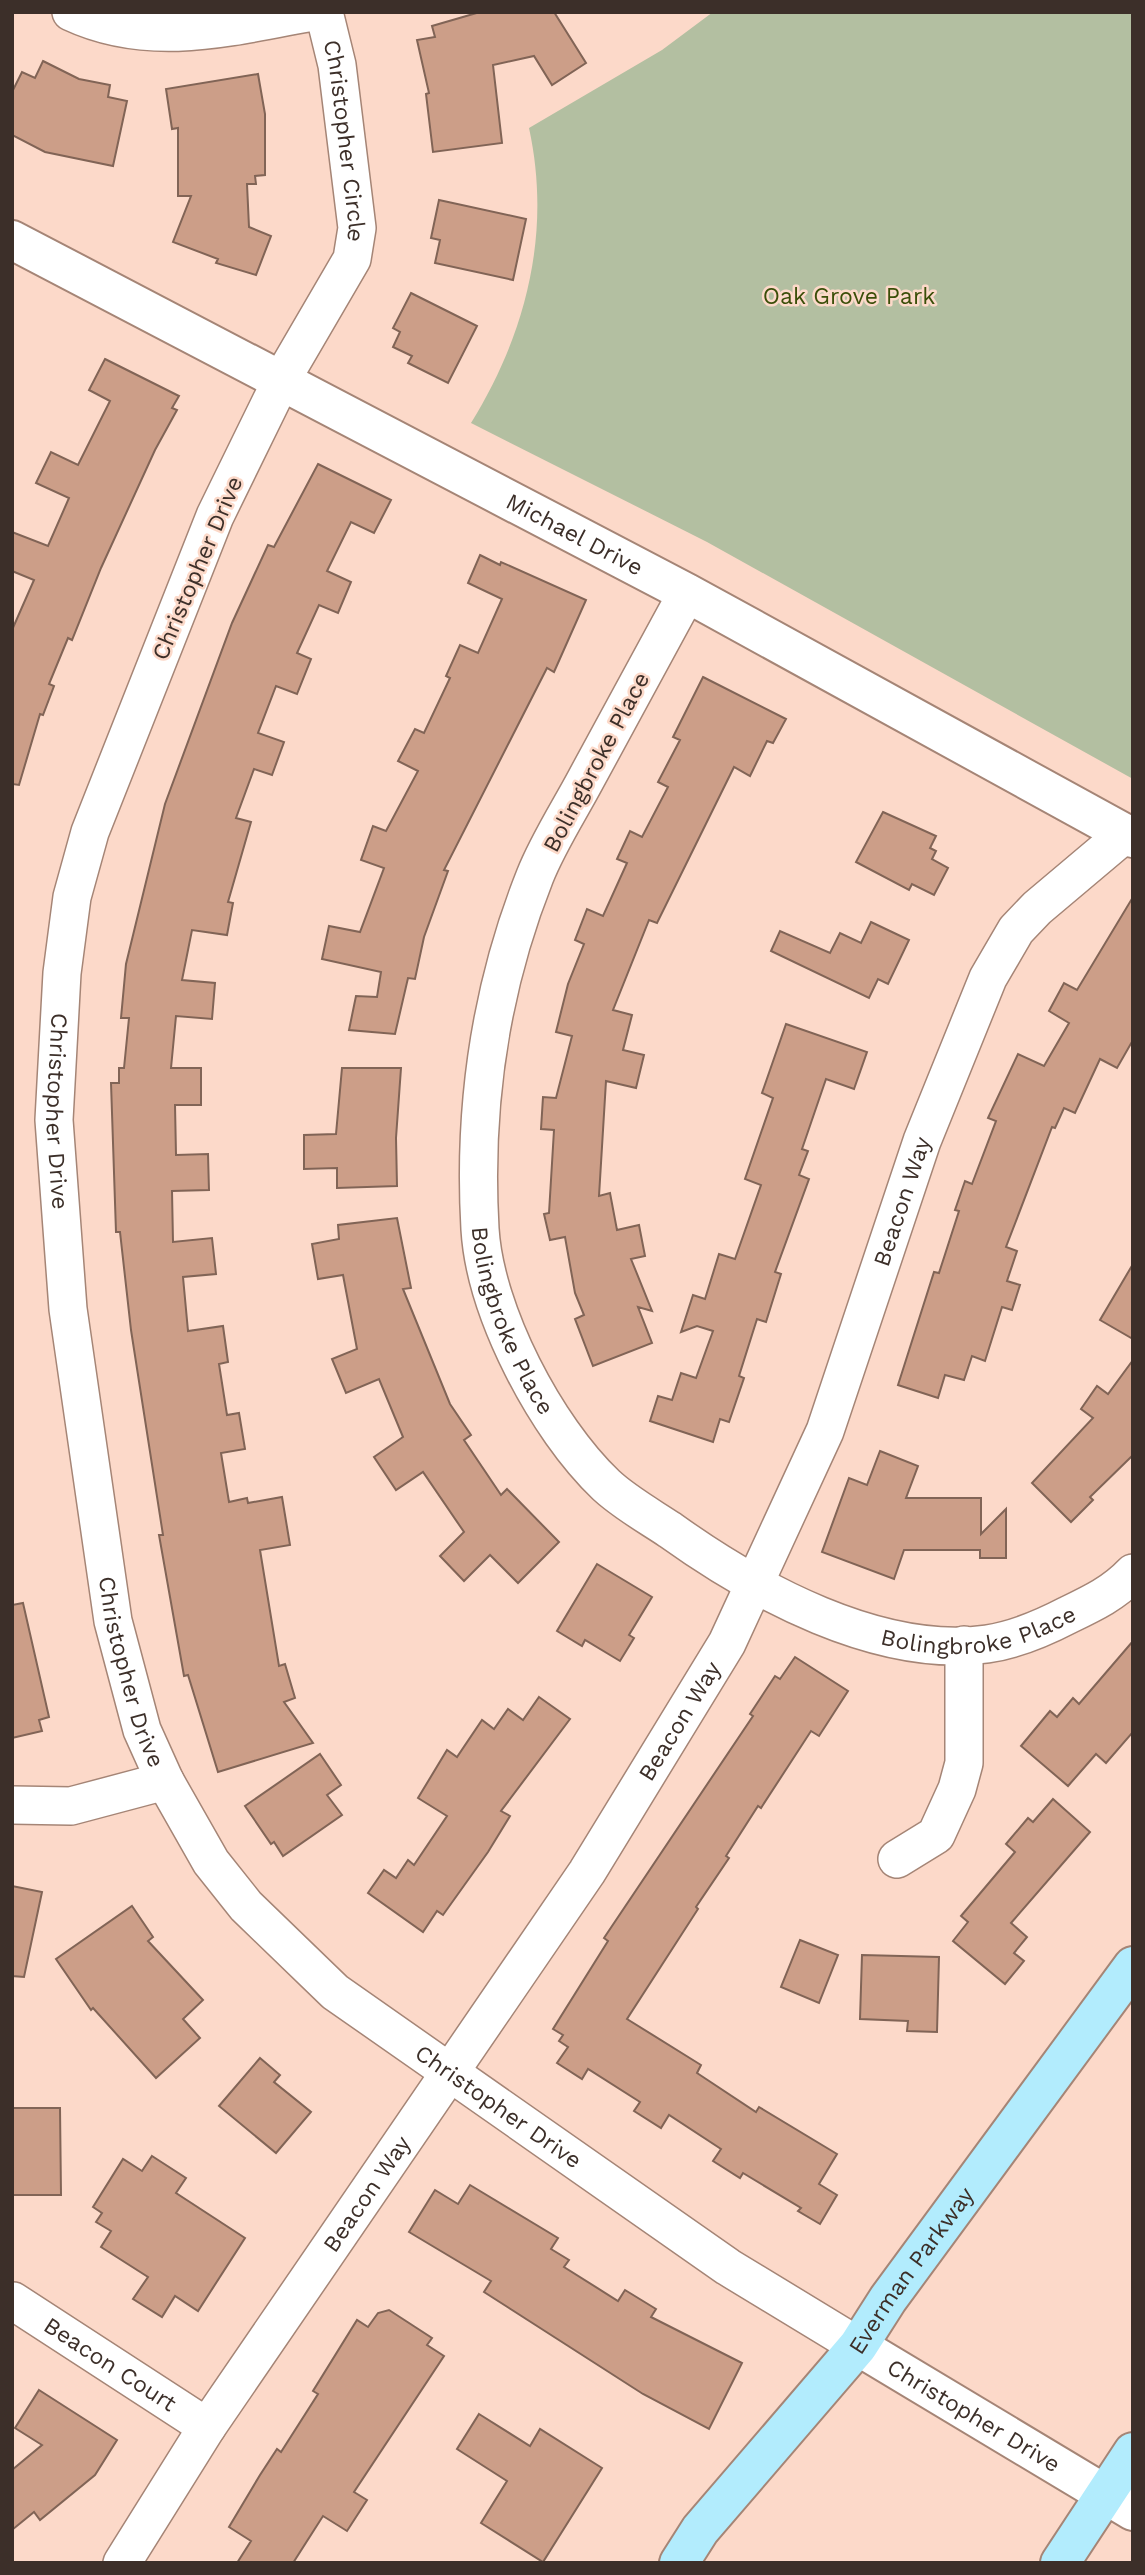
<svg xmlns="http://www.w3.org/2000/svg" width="1145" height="2575" font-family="'Work Sans',sans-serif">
	<rect width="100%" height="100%" fill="#fcd9c9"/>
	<path fill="#b3bfa1" d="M713 12H1133V779L707 542 471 423C526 334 552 233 529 128L662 50Z"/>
	<g fill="#cc9e88" stroke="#816456" stroke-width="2">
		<path d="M480 12H554L586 63 552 85 534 56 493 65 502 143 433 152 426 94 429 93 417 40 435 37 432 26Z"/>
		<path d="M43 61 79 79 110 85 108 97 127 101 113 166 45 152 12 135V92L22 72 35 78Z"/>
		<path d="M258 74 265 114V175L255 176 256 184H247L249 227 271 236 256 275 216 263 218 259 173 242 191 196H178V128L172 129 166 89Z"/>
		<path d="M439 200 526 219 513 280 435 263 440 240 431 238Z"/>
		<path d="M411 293 477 326 448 383 408 363 412 356 393 347 400 332 393 328Z"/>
		<path d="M105 359 179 396 172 408 177 410 155 450 101 568 72 640 68 638 49 684 54 686 43 715 40 714 19 785 12 784V630L34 580 12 571V532L48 546 69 498 36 483 51 452 78 465 110 401 89 390Z"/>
		<path d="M318 464 391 500 374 533 351 522 327 571 351 582 338 613 319 605 297 653 311 659 297 694 276 686 258 733 284 742 272 775 254 769 236 818 251 822 228 902 233 903 227 935 192 930 182 980 215 983 212 1019 176 1016 171 1068H201V1105H175L176 1155 208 1154 209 1190 172 1191 173 1242 212 1238 216 1274 183 1277 188 1331 223 1326 228 1362 219 1364 227 1415 239 1413 245 1449 221 1453 229 1502 247 1498 248 1503 282 1497 290 1545 260 1550 279 1666 285 1664 295 1698 284 1702 313 1743 218 1772 188 1675 184 1676 159 1535H163L131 1330 120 1232H116L111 1083H119V1068H124L129 1018H121L126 964 165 804 232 623 268 545 274 547Z"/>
		<path d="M480 555 500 565 501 562 586 600 554 672 547 668 444 870 448 871 424 937 415 979 408 978 395 1034 349 1030 356 996 377 997 381 972 322 959 329 926 360 932 384 868 361 860 373 826 386 831 418 771 398 761 415 729 424 733 450 678 446 676 460 645 478 653 502 599 468 583Z"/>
		<path d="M703 677 786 719 773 743 767 741 750 776 734 767 657 923 649 920 613 1010 632 1015 623 1050 644 1055 636 1088 606 1081 599 1196 610 1193 617 1230 639 1225 645 1256 631 1259 652 1311 638 1307 652 1343 593 1366 575 1319 584 1315 575 1293 565 1237 550 1240 544 1214 549 1213 554 1130 541 1129 543 1097 556 1098 572 1036 556 1032 568 984 584 944 575 940 587 909 603 916 627 863 617 859 630 831 642 837 668 787 658 782 680 740 673 737Z"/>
		<path d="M883 812 936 836 930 848 936 851 932 859 948 868 934 895 912 884 909 890 856 862Z"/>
		<path d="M1133 897V1040L1117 1068 1100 1059 1075 1113 1064 1108 1055 1128 1052 1127 1006 1247 1017 1251 1007 1281 1020 1285 1012 1310 1002 1307 985 1361 972 1356 964 1380 945 1375 938 1398 898 1385 934 1272 939 1273 959 1211 955 1210 965 1181 972 1184 996 1121 988 1118 1018 1054 1044 1066 1069 1023 1049 1011 1064 983 1077 990Z"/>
		<path d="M871 922 909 940 888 984 878 979 869 998 771 951 780 931 830 953 840 933 861 943Z"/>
		<path d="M786 1024 867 1052 854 1089 826 1079 802 1149 808 1151 799 1175 809 1179 775 1272 781 1274 766 1322 757 1319 739 1376 744 1378 729 1422 720 1419 713 1442 650 1421 658 1396 672 1400 681 1373 696 1378 713 1331 697 1326 681 1332 693 1295 705 1299 719 1254 735 1259 761 1185 745 1179 773 1098 762 1093Z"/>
		<path d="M342 1068H401L396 1138 397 1186 337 1188V1168L304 1169V1135L336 1134Z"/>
		<path d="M397 1218 411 1288 403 1289 450 1404 471 1435 464 1440 501 1495 507 1489 559 1542 518 1583 490 1555 464 1581 440 1556 464 1532 423 1472 396 1490 374 1457 403 1437 379 1379 346 1393 332 1359 357 1349 343 1275 318 1279 312 1244 339 1239 338 1225Z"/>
		<path d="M1133 1264V1339L1100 1320Z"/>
		<path d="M1133 1360V1455L1090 1497 1093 1500 1071 1522 1032 1483 1093 1418 1081 1409 1097 1386 1108 1394Z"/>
		<path d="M880 1451 918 1466 906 1498H981V1534L1006 1509V1558H980V1550H904L894 1579 822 1552 849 1478 867 1485Z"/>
		<path d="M597 1564 652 1597 629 1635 634 1638 620 1661 585 1640 582 1646 557 1631Z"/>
		<path d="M23 1603 49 1717 39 1720 42 1731 12 1738V1605Z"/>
		<path d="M1133 1641V1732L1106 1763 1096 1754 1068 1786 1021 1746 1050 1711 1057 1717 1073 1698 1079 1704Z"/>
		<path d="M795 1657 848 1691 819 1736 811 1731 761 1808 758 1806 726 1856 729 1858 696 1907 698 1909 627 2019 701 2065 697 2073 756 2112 759 2107 837 2154 819 2184 837 2195 820 2224 798 2211 801 2208 743 2173 740 2178 713 2161 721 2149 669 2115 661 2128 634 2111 640 2102 588 2069 582 2079 557 2063 568 2047 559 2041 563 2035 553 2029 608 1941 604 1938 753 1716 750 1714 775 1676 780 1679Z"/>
		<path d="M539 1697 570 1719 501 1811 510 1816 488 1852 443 1915 437 1911 423 1932 368 1893 384 1870 396 1878 408 1860 414 1865 447 1816 418 1798 447 1750 457 1757 482 1720 494 1729 508 1709 523 1720Z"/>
		<path d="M320 1754 341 1785 327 1795 342 1815 283 1856 274 1842 271 1844 245 1806Z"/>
		<path d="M1053 1799 1090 1832 1011 1923 1027 1937 1014 1953 1024 1961 1005 1984 953 1941 968 1922 961 1916 1015 1852 1006 1844 1028 1818 1033 1822Z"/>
		<path d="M12 1886 42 1892 24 1977 12 1976Z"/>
		<path d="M132 1906 153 1937 148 1941 203 2000 183 2019 200 2038 156 2078 93 2008 91 2010 56 1959Z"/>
		<path d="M800 1940 838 1955 819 2003 781 1987Z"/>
		<path d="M862 1955 939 1957 937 2032 907 2031 908 2021 860 2019Z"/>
		<path d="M260 2058 280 2075 274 2082 311 2112 276 2153 219 2106Z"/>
		<path d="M12 2108H60L61 2195H12Z"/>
		<path d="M152 2156 186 2178 176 2193 245 2238 198 2311 175 2296 162 2317 133 2299 148 2277 101 2247 111 2231 96 2222 102 2213 93 2207 123 2159 142 2171Z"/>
		<path d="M470 2185 558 2238 551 2249 569 2260 564 2267 618 2301 625 2290 656 2309 651 2317 742 2363 709 2429 643 2394 484 2292 491 2281 409 2232 435 2190 458 2204Z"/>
		<path d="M389 2310 432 2338 427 2345 444 2356 354 2492 367 2500 347 2531 323 2516 293 2563H237L251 2541 229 2527 260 2475 277 2449 281 2452 318 2394 313 2391 357 2320 368 2327 378 2313Z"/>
		<path d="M39 2390 117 2440 95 2475 40 2520 34 2512 12 2530V2470L42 2445 15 2428Z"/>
		<path d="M479 2414 530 2446 540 2429 602 2468 543 2562 481 2523 507 2481 457 2449Z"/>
	</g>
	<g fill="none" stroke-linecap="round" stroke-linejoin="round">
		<g stroke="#a58576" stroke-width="40">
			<g id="minor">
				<path d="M71 12C150 49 231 27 312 12"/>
				<path id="s1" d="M324 12 337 65 357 228 352 259 282 379 215 516 90 832 72 897 62 973 54 1120 68 1309 113 1621 142 1730 165 1781 211 1862 246 1906 335 1992 728 2267 858 2346"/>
				<path id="s2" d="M687 593C654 655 620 717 586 779 569 811 548 843 535 876 490 989 473 1108 480 1229 485 1312 546 1428 606 1485 624 1502 649 1516 670 1530 755 1591 879 1659 987 1644 1015 1640 1043 1628 1068 1615 1093 1603 1114 1593 1133 1573"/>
				<path d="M12 1805 71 1806 165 1781"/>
				<path d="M897 1859 936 1835 957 1789 964 1763V1645"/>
				<path id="s3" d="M13 2301 207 2427"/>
				<path id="s4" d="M122 2563 207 2427 587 1872 727 1643 825 1431 922 1141 988 978 1016 930 1037 908 1126 833"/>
			</g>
		</g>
		<g stroke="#a58576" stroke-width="42">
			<g id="tertiary">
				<path id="s5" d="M12 240 687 593 1133 838"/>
				<path id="s6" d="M858 2346 1133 2511"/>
			</g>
		</g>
		<g stroke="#a58576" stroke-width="42">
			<g id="secondary">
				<path id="s7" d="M679 2563 700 2530 858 2346 888 2299 1133 1966"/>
				<path d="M1060 2563 1133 2452"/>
			</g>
		</g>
		<use href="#minor" stroke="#fff" stroke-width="37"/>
		<use href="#tertiary" stroke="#fff" stroke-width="38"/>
		<use href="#secondary" stroke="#b2ecfd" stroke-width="38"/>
	</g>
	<g text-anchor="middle" stroke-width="5" stroke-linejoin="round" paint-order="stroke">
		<g font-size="23" fill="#3c2f29" stroke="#fcd9c9">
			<text dy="8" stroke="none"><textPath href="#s1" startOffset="131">Christopher Circle</textPath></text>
			<text dy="8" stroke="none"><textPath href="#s5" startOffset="635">Michael Drive</textPath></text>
			<text transform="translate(197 568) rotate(-67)" y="8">Christopher Drive</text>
			<text transform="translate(596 762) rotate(-62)" y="8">Bolingbroke Place</text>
			<text dy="8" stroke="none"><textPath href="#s1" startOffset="1164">Christopher Drive</textPath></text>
			<text dy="8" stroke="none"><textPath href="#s4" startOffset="1577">Beacon Way</textPath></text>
			<text dy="8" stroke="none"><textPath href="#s2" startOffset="779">Bolingbroke Place</textPath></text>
			<text dy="8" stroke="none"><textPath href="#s2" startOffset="1388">Bolingbroke Place</textPath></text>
			<text dy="8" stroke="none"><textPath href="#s1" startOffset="1731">Christopher Drive</textPath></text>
			<text dy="8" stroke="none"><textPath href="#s4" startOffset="1010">Beacon Way</textPath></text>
			<text dy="8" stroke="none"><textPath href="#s1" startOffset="2319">Christopher Drive</textPath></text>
			<text dy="8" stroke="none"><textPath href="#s4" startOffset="443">Beacon Way</textPath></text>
			<text dy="8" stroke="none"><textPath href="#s7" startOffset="374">Everman Parkway</textPath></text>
			<text dy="8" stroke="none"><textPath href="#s3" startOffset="116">Beacon Court</textPath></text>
			<text dy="8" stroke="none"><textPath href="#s6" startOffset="135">Christopher Drive</textPath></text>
		</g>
		<g font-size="23" fill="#3a4e08" stroke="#fcd9c9">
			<text x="849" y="304">Oak Grove Park</text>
		</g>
	</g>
	<rect width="1145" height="2575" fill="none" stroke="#3c2f29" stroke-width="28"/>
</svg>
